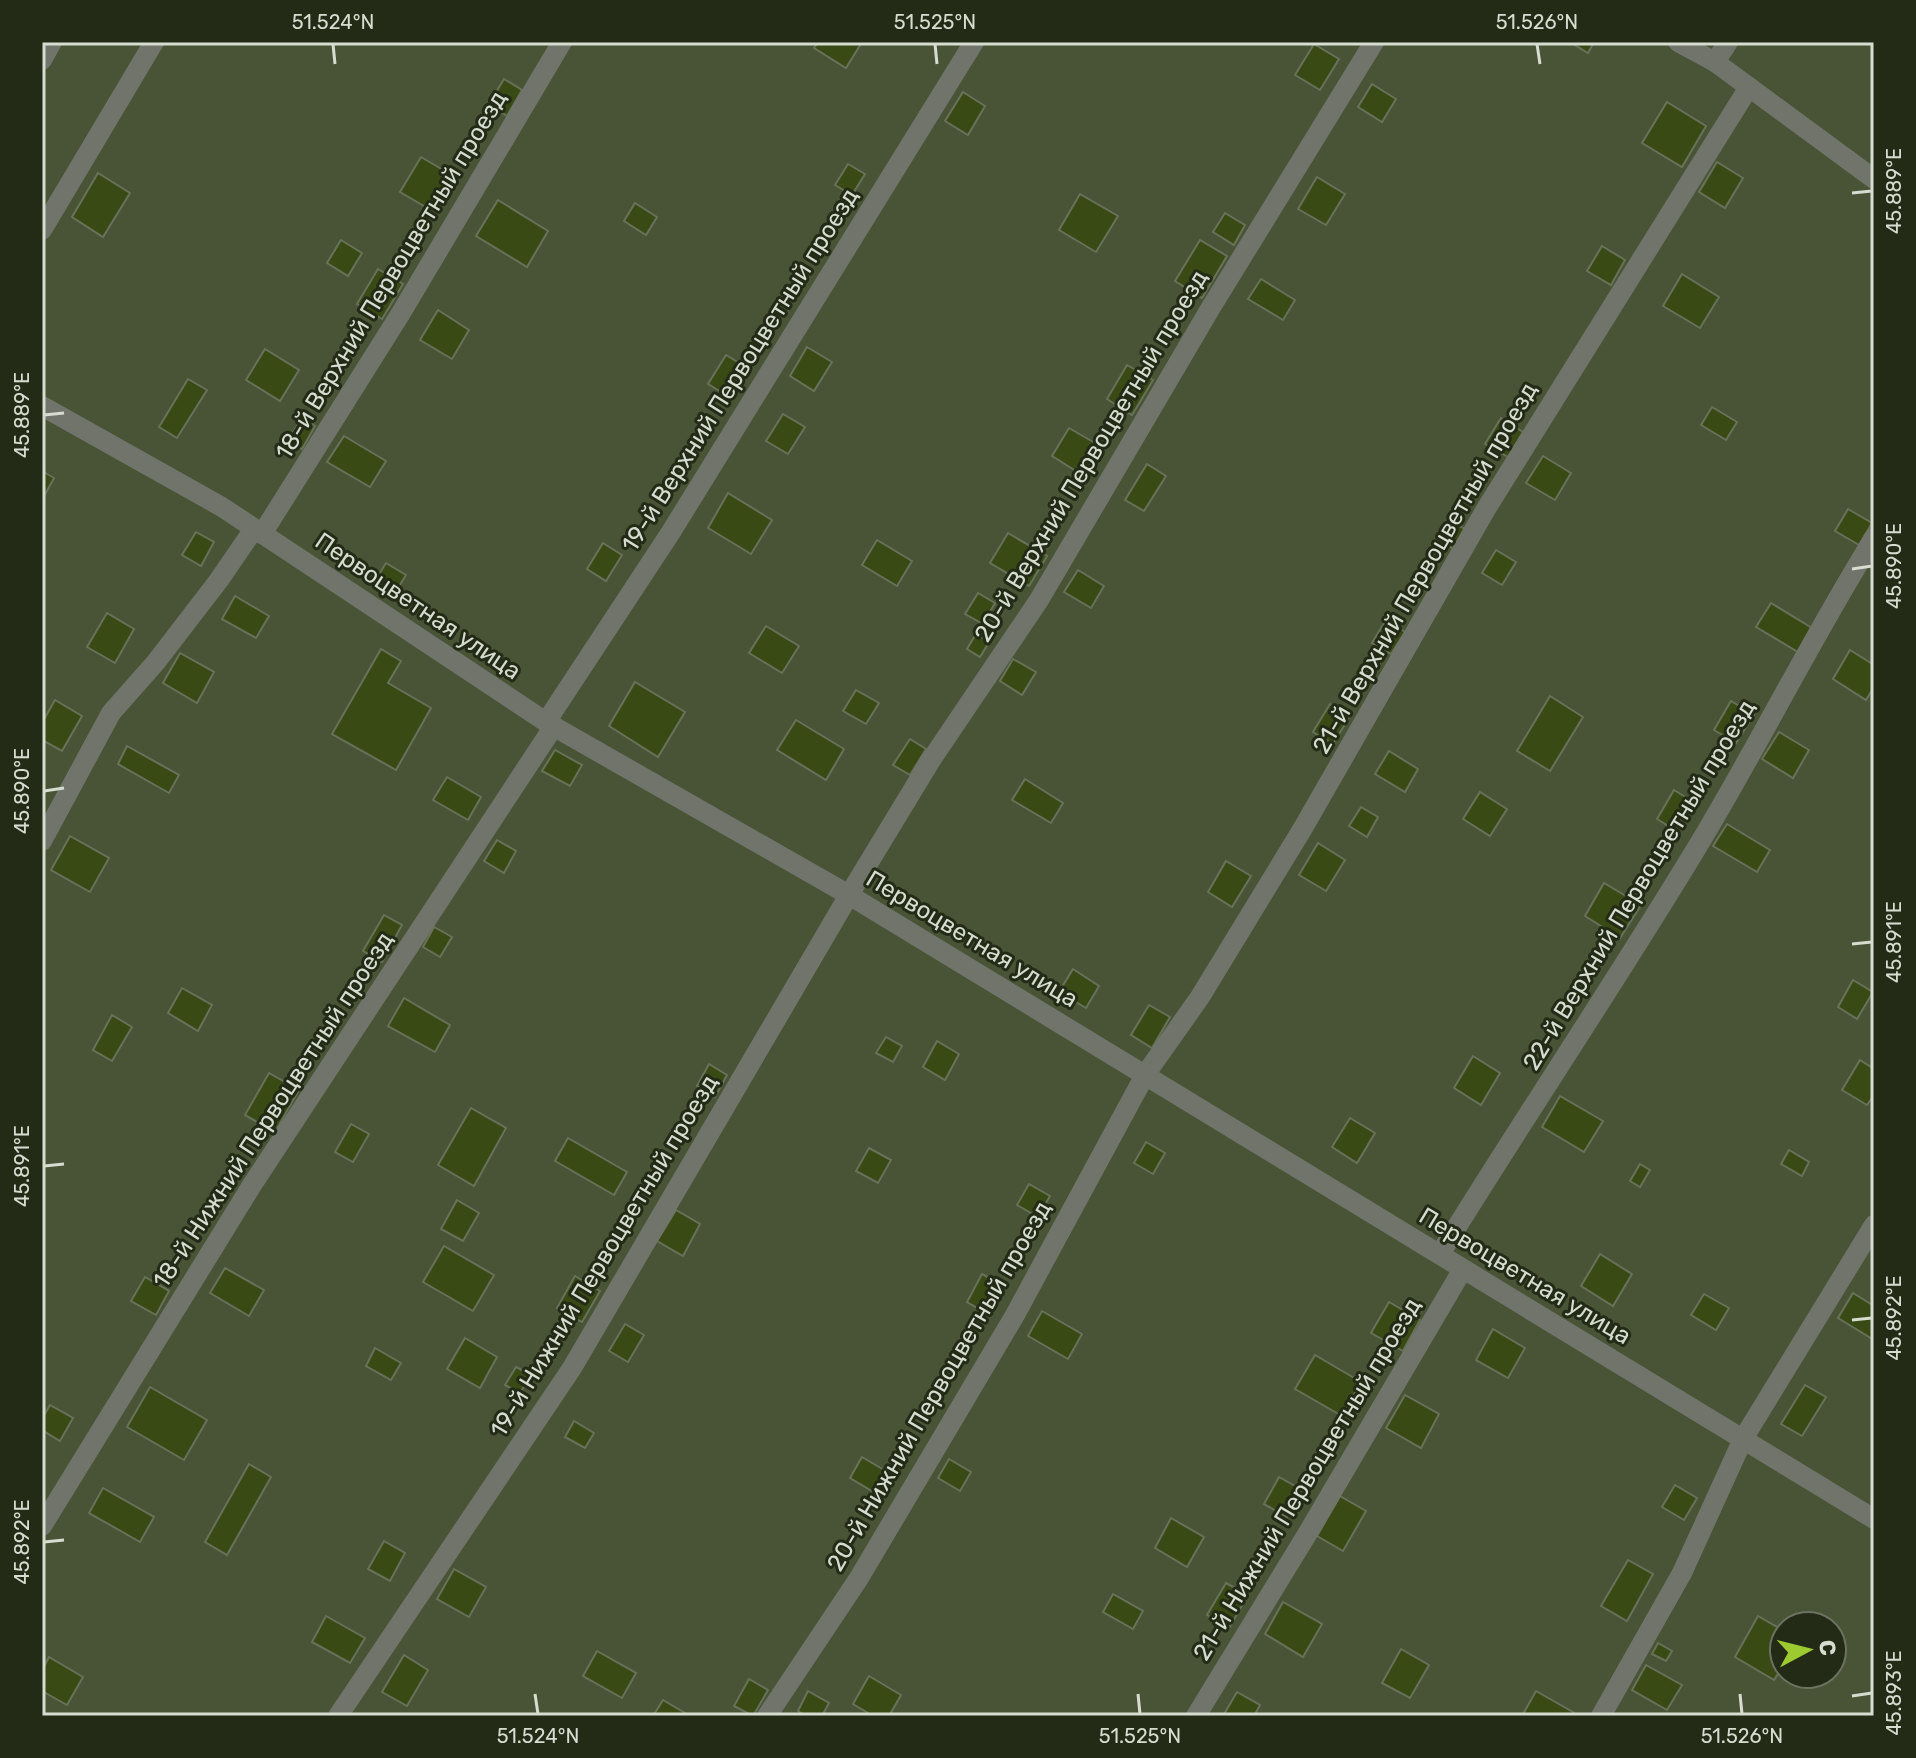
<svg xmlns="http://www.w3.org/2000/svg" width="1916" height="1758" font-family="Rubik,sans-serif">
	<rect width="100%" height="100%" fill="#2d3521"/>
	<path fill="#485435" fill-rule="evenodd" d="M42 42H1874V1716H42ZM1784 1626H1832V1674H1784Z"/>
	<g fill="#394a15" stroke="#68715a" stroke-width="2">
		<path d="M818 42H862L846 68 814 48Z"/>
		<path d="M1570 42H1594L1588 53Z"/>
		<path d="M1314 44 1339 59 1320 90 1295 75Z"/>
		<path d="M504 79 522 90 507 116 489 104Z"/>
		<path d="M1372 84 1396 99 1382 122 1358 107Z"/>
		<path d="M963 92 985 106 968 135 945 121Z"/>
		<path d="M1667 102 1706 126 1682 167 1642 143Z"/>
		<path d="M421 157 450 174 429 209 400 192Z"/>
		<path d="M1717 162 1743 178 1725 208 1699 192Z"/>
		<path d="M848 164 865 174 852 195 835 185Z"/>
		<path d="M98 173 130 193 103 237 72 217Z"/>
		<path d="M1317 177 1345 194 1326 225 1298 209Z"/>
		<path d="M1080 194 1118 216 1096 252 1059 230Z"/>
		<path d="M498 200 548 231 527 267 476 236Z"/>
		<path d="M635 203 657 217 646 235 624 221Z"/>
		<path d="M1225 213 1245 225 1234 245 1213 232Z"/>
		<path d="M341 240 362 253 348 276 327 263Z"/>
		<path d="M1200 240 1227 256 1202 298 1175 281Z"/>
		<path d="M1602 246 1625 260 1611 285 1587 271Z"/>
		<path d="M378 269 403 284 382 319 357 304Z"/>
		<path d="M1682 274 1719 297 1700 328 1663 306Z"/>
		<path d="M1261 279 1295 300 1283 320 1248 299Z"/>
		<path d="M438 310 469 330 452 359 420 340Z"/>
		<path d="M807 347 832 362 814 391 790 376Z"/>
		<path d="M265 349 299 370 280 401 246 380Z"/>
		<path d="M726 355 746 367 728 396 708 384Z"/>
		<path d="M1127 365 1153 380 1132 415 1107 399Z"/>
		<path d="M188 379 207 390 177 438 159 427Z"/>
		<path d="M1712 407 1737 422 1726 440 1701 425Z"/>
		<path d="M783 414 805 427 788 454 766 441Z"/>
		<path d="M302 418 315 426 302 449 288 440Z"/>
		<path d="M1501 418 1523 432 1508 457 1485 444Z"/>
		<path d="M1069 428 1102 447 1084 476 1052 456Z"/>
		<path d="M344 436 386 461 370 487 327 462Z"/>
		<path d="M1543 456 1571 473 1555 500 1526 483Z"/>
		<path d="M1147 464 1166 476 1144 511 1125 500Z"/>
		<path d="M42 471 54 478 42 500Z"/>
		<path d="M728 493 772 520 751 554 708 528Z"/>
		<path d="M1848 509 1872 523 1859 545 1835 531Z"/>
		<path d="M1449 519 1466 530 1454 549 1437 539Z"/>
		<path d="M196 532 214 542 201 566 182 555Z"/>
		<path d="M1008 533 1047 556 1029 586 990 563Z"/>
		<path d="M877 540 912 561 897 586 862 565Z"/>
		<path d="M603 543 622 555 606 581 587 569Z"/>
		<path d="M1496 550 1516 562 1502 585 1482 573Z"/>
		<path d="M386 563 406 575 395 593 375 581Z"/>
		<path d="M1078 570 1104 586 1091 608 1064 592Z"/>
		<path d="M978 593 995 603 983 624 965 614Z"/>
		<path d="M235 596 269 616 256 638 222 619Z"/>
		<path d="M1771 603 1812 628 1798 652 1756 627Z"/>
		<path d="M107 613 134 629 115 663 87 647Z"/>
		<path d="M1386 620 1405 632 1391 654 1372 643Z"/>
		<path d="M766 626 799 646 782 673 749 653Z"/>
		<path d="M976 634 989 642 980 657 967 649Z"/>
		<path d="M381 649 401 661 388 683 431 708 396 770 332 734Z"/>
		<path d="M1850 650 1874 665V687L1866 700 1833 679Z"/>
		<path d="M180 653 214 672 197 703 163 683Z"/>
		<path d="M1013 659 1036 672 1022 695 1000 681Z"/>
		<path d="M635 682 685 712 658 757 609 726Z"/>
		<path d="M856 690 879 703 866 724 843 711Z"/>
		<path d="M1550 696 1583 717 1550 771 1517 751Z"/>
		<path d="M55 700 82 716 62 751 42 740V723Z"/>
		<path d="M1731 701 1754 715 1736 743 1714 730Z"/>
		<path d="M1330 704 1350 716 1333 744 1313 732Z"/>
		<path d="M796 720 844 749 826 780 777 750Z"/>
		<path d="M1779 732 1809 750 1793 778 1762 759Z"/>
		<path d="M910 739 926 749 910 775 893 765Z"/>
		<path d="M127 746 179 775 169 793 118 764Z"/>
		<path d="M555 750 582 765 570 786 542 771Z"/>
		<path d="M1389 751 1418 769 1405 792 1375 774Z"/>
		<path d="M447 777 481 797 468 820 433 800Z"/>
		<path d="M1025 779 1063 803 1051 823 1012 800Z"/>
		<path d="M1674 790 1692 801 1675 830 1657 819Z"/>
		<path d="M1480 792 1507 809 1490 836 1463 819Z"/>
		<path d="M1361 807 1378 817 1367 837 1349 826Z"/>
		<path d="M1727 824 1770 850 1757 872 1713 846Z"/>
		<path d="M70 836 109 858 90 892 51 870Z"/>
		<path d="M497 840 516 851 504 873 484 861Z"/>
		<path d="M1318 843 1345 860 1326 891 1299 875Z"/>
		<path d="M1226 861 1251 876 1232 907 1208 892Z"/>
		<path d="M1604 883 1641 905 1620 938 1585 916Z"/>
		<path d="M384 915 402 925 382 962 363 951Z"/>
		<path d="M434 927 452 937 440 957 423 947Z"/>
		<path d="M1073 969 1099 986 1086 1008 1059 992Z"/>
		<path d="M1853 980 1873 992 1857 1019 1838 1007Z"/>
		<path d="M182 988 212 1005 198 1031 168 1013Z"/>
		<path d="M404 998 450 1025 435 1052 388 1026Z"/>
		<path d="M1149 1005 1170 1017 1152 1048 1131 1035Z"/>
		<path d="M112 1015 132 1027 112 1061 93 1050Z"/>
		<path d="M886 1037 902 1046 893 1062 876 1053Z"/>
		<path d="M937 1041 959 1054 945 1080 923 1067Z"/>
		<path d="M1473 1056 1500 1073 1481 1105 1454 1088Z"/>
		<path d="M1860 1060 1874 1069V1095L1867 1105 1842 1090Z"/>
		<path d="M709 1064 727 1075 715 1097 697 1086Z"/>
		<path d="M269 1073 299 1090 275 1132 245 1115Z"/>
		<path d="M1560 1096 1603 1121 1584 1152 1542 1127Z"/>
		<path d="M471 1108 506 1128 474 1186 438 1165Z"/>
		<path d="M1350 1118 1375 1133 1357 1163 1332 1147Z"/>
		<path d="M351 1124 369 1134 353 1162 335 1152Z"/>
		<path d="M568 1138 627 1172 614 1195 555 1161Z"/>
		<path d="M1146 1142 1165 1153 1153 1174 1134 1163Z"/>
		<path d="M869 1148 891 1160 878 1183 856 1171Z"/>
		<path d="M1789 1150 1809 1162 1802 1176 1781 1164Z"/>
		<path d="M1640 1164 1650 1170 1640 1187 1630 1181Z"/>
		<path d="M1029 1184 1050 1196 1038 1217 1017 1205Z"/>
		<path d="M457 1200 479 1213 463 1241 441 1229Z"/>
		<path d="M676 1210 700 1224 683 1256 657 1241Z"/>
		<path d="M444 1246 494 1275 473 1311 423 1282Z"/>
		<path d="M1600 1254 1632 1274 1613 1306 1581 1286Z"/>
		<path d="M225 1268 264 1290 249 1316 210 1293Z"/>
		<path d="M982 1274 1004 1286 988 1314 967 1302Z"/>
		<path d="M575 1276 600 1291 582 1322 557 1308Z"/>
		<path d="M145 1277 169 1291 156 1315 131 1301Z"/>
		<path d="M1853 1293 1874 1306V1340L1838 1318Z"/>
		<path d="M1704 1294 1729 1308 1716 1330 1691 1315Z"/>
		<path d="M1389 1302 1420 1320 1403 1351 1371 1333Z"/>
		<path d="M1042 1311 1082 1334 1068 1359 1028 1336Z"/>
		<path d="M625 1324 644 1335 628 1362 609 1351Z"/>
		<path d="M1493 1329 1525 1348 1508 1378 1476 1360Z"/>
		<path d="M465 1338 497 1357 480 1388 447 1369Z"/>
		<path d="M375 1348 401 1363 391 1380 366 1366Z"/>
		<path d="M1315 1355 1361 1382 1342 1416 1295 1389Z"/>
		<path d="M516 1367 531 1375 520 1393 505 1385Z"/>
		<path d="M1805 1385 1826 1397 1802 1436 1781 1424Z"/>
		<path d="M150 1387 207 1420 184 1460 127 1427Z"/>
		<path d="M1405 1395 1439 1414 1421 1448 1386 1428Z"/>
		<path d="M50 1405 73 1418 60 1441 42 1430V1419Z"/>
		<path d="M574 1421 594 1433 585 1448 565 1437Z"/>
		<path d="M862 1457 889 1473 877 1494 850 1478Z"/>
		<path d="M949 1459 971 1472 960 1491 938 1478Z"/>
		<path d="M249 1464 271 1477 227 1555 205 1542Z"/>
		<path d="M1279 1477 1302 1490 1287 1517 1264 1504Z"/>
		<path d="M1675 1485 1697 1498 1684 1520 1662 1507Z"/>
		<path d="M103 1488 154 1517 140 1542 89 1513Z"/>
		<path d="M1340 1496 1366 1511 1343 1551 1317 1536Z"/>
		<path d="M1171 1518 1204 1537 1187 1567 1155 1548Z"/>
		<path d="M384 1541 405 1553 390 1581 368 1569Z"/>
		<path d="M1628 1560 1653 1574 1627 1621 1601 1606Z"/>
		<path d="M454 1569 486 1587 469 1617 437 1599Z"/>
		<path d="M1226 1583 1248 1595 1229 1628 1207 1615Z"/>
		<path d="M1113 1594 1143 1611 1133 1629 1103 1612Z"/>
		<path d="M1283 1602 1322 1624 1303 1657 1265 1634Z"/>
		<path d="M326 1616 365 1638 350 1663 312 1642Z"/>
		<path d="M1758 1616 1784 1631V1664L1774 1680 1735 1657Z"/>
		<path d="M1658 1643 1672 1651 1666 1661 1652 1654Z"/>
		<path d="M1401 1649 1429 1665 1410 1698 1382 1683Z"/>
		<path d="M597 1651 636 1673 622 1698 583 1676Z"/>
		<path d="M404 1655 428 1670 407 1706 382 1692Z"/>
		<path d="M49 1657 83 1677 67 1705 42 1691V1670Z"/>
		<path d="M1646 1665 1682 1685 1667 1710 1632 1690Z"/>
		<path d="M869 1676 901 1695 889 1716H873L853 1704Z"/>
		<path d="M749 1679 768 1690 753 1716 734 1706Z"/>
		<path d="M808 1691 829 1703 822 1716H806L798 1711Z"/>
		<path d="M1536 1691 1578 1715 1577 1716H1522Z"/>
		<path d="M1237 1692 1260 1705 1254 1716H1223Z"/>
		<path d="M663 1700 690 1716H653Z"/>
	</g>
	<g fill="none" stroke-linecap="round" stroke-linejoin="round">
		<g stroke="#70746a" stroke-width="20">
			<path d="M1678 42 1715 62 1874 179"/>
			<path d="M42 60 52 42"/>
			<path d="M1715 62 1728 42"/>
			<path d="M42 230 154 42"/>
			<path d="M42 406 222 507 546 722 849 895 1874 1519"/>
			<path d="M262 534 401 313 562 42"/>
			<path d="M546 722 671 532 974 42"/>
			<path d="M42 841 111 713 156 662 219 580 254 529"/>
			<path d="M1440 1254C1524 1118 1613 986 1696 849 1758 747 1811 639 1874 538"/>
			<path d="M42 1526 252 1185 554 726"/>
			<path d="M338 1716 572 1368 849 895 931 760 1039 600 1210 309 1374 42"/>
			<path d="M767 1716 859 1578 1015 1315 1145 1075 1200 997 1303 828 1486 509 1749 87"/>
			<path d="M1196 1716 1306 1536 1463 1269"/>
			<path d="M1601 1716 1682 1573 1743 1439 1874 1225"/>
		</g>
	</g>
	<path fill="none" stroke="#d7dcd0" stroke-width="3" d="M333 44 335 64M935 44 937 64M1537 44 1540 64M1852 193 1872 191M44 415 64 413M1852 569 1872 566M44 791 64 788M1852 944 1872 942M44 1166 64 1164M1852 1320 1872 1318M44 1542 64 1540M535 1694 538 1714M1138 1694 1140 1714M1740 1694 1742 1714M1852 1696 1872 1693"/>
	<g text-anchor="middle" stroke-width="6" stroke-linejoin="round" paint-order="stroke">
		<g font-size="24" fill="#d7dcd0" stroke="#232b17">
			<text transform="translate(391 275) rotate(-59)" y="8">18-й Верхний Первоцветный проезд</text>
			<text transform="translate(740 370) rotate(-58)" y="8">19-й Верхний Первоцветный проезд</text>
			<text transform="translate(1091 456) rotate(-59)" y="8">20-й Верхний Первоцветный проезд</text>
			<text transform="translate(1425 568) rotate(-60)" y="8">21-й Верхний Первоцветный проезд</text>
			<text transform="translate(418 606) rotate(34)" y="8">Первоцветная улица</text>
			<text transform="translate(1639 885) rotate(-59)" y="8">22-й Верхний Первоцветный проезд</text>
			<text transform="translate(972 939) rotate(31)" y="8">Первоцветная улица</text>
			<text transform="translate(273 1110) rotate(-57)" y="8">18-й Нижний Первоцветный проезд</text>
			<text transform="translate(604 1256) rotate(-59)" y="8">19-й Нижний Первоцветный проезд</text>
			<text transform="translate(1525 1276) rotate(31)" y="8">Первоцветная улица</text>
			<text transform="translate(939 1386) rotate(-60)" y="8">20-й Нижний Первоцветный проезд</text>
			<text transform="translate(1307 1479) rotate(-59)" y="8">21-й Нижний Первоцветный проезд</text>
		</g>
	</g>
	<rect width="1916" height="1758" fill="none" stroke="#232b17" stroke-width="88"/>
	<g transform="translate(1808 1650) rotate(83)"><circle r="38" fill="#232b17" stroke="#6b7261" stroke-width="2"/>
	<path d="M0-6L14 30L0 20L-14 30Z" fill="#9dca31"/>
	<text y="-12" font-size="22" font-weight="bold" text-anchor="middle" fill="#d7dcd0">С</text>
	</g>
	<rect x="44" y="44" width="1828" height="1670" fill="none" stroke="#d7dcd0" stroke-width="3"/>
	<g font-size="20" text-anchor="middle" fill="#d7dcd0">
		<text x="333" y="29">51.524°N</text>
		<text x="935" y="29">51.525°N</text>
		<text x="1537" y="29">51.526°N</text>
		<text transform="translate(1894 191) rotate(-90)" y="7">45.889°E</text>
		<text transform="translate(22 415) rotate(-90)" y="7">45.889°E</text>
		<text transform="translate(1894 566) rotate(-90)" y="7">45.890°E</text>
		<text transform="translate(22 791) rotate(-90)" y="7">45.890°E</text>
		<text transform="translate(1894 942) rotate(-90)" y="7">45.891°E</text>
		<text transform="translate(22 1166) rotate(-90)" y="7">45.891°E</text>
		<text transform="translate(1894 1318) rotate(-90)" y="7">45.892°E</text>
		<text transform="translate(22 1542) rotate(-90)" y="7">45.892°E</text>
		<text transform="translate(1894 1693) rotate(-90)" y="7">45.893°E</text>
		<text x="538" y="1743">51.524°N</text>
		<text x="1140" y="1743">51.525°N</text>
		<text x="1742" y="1743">51.526°N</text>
	</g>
</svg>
